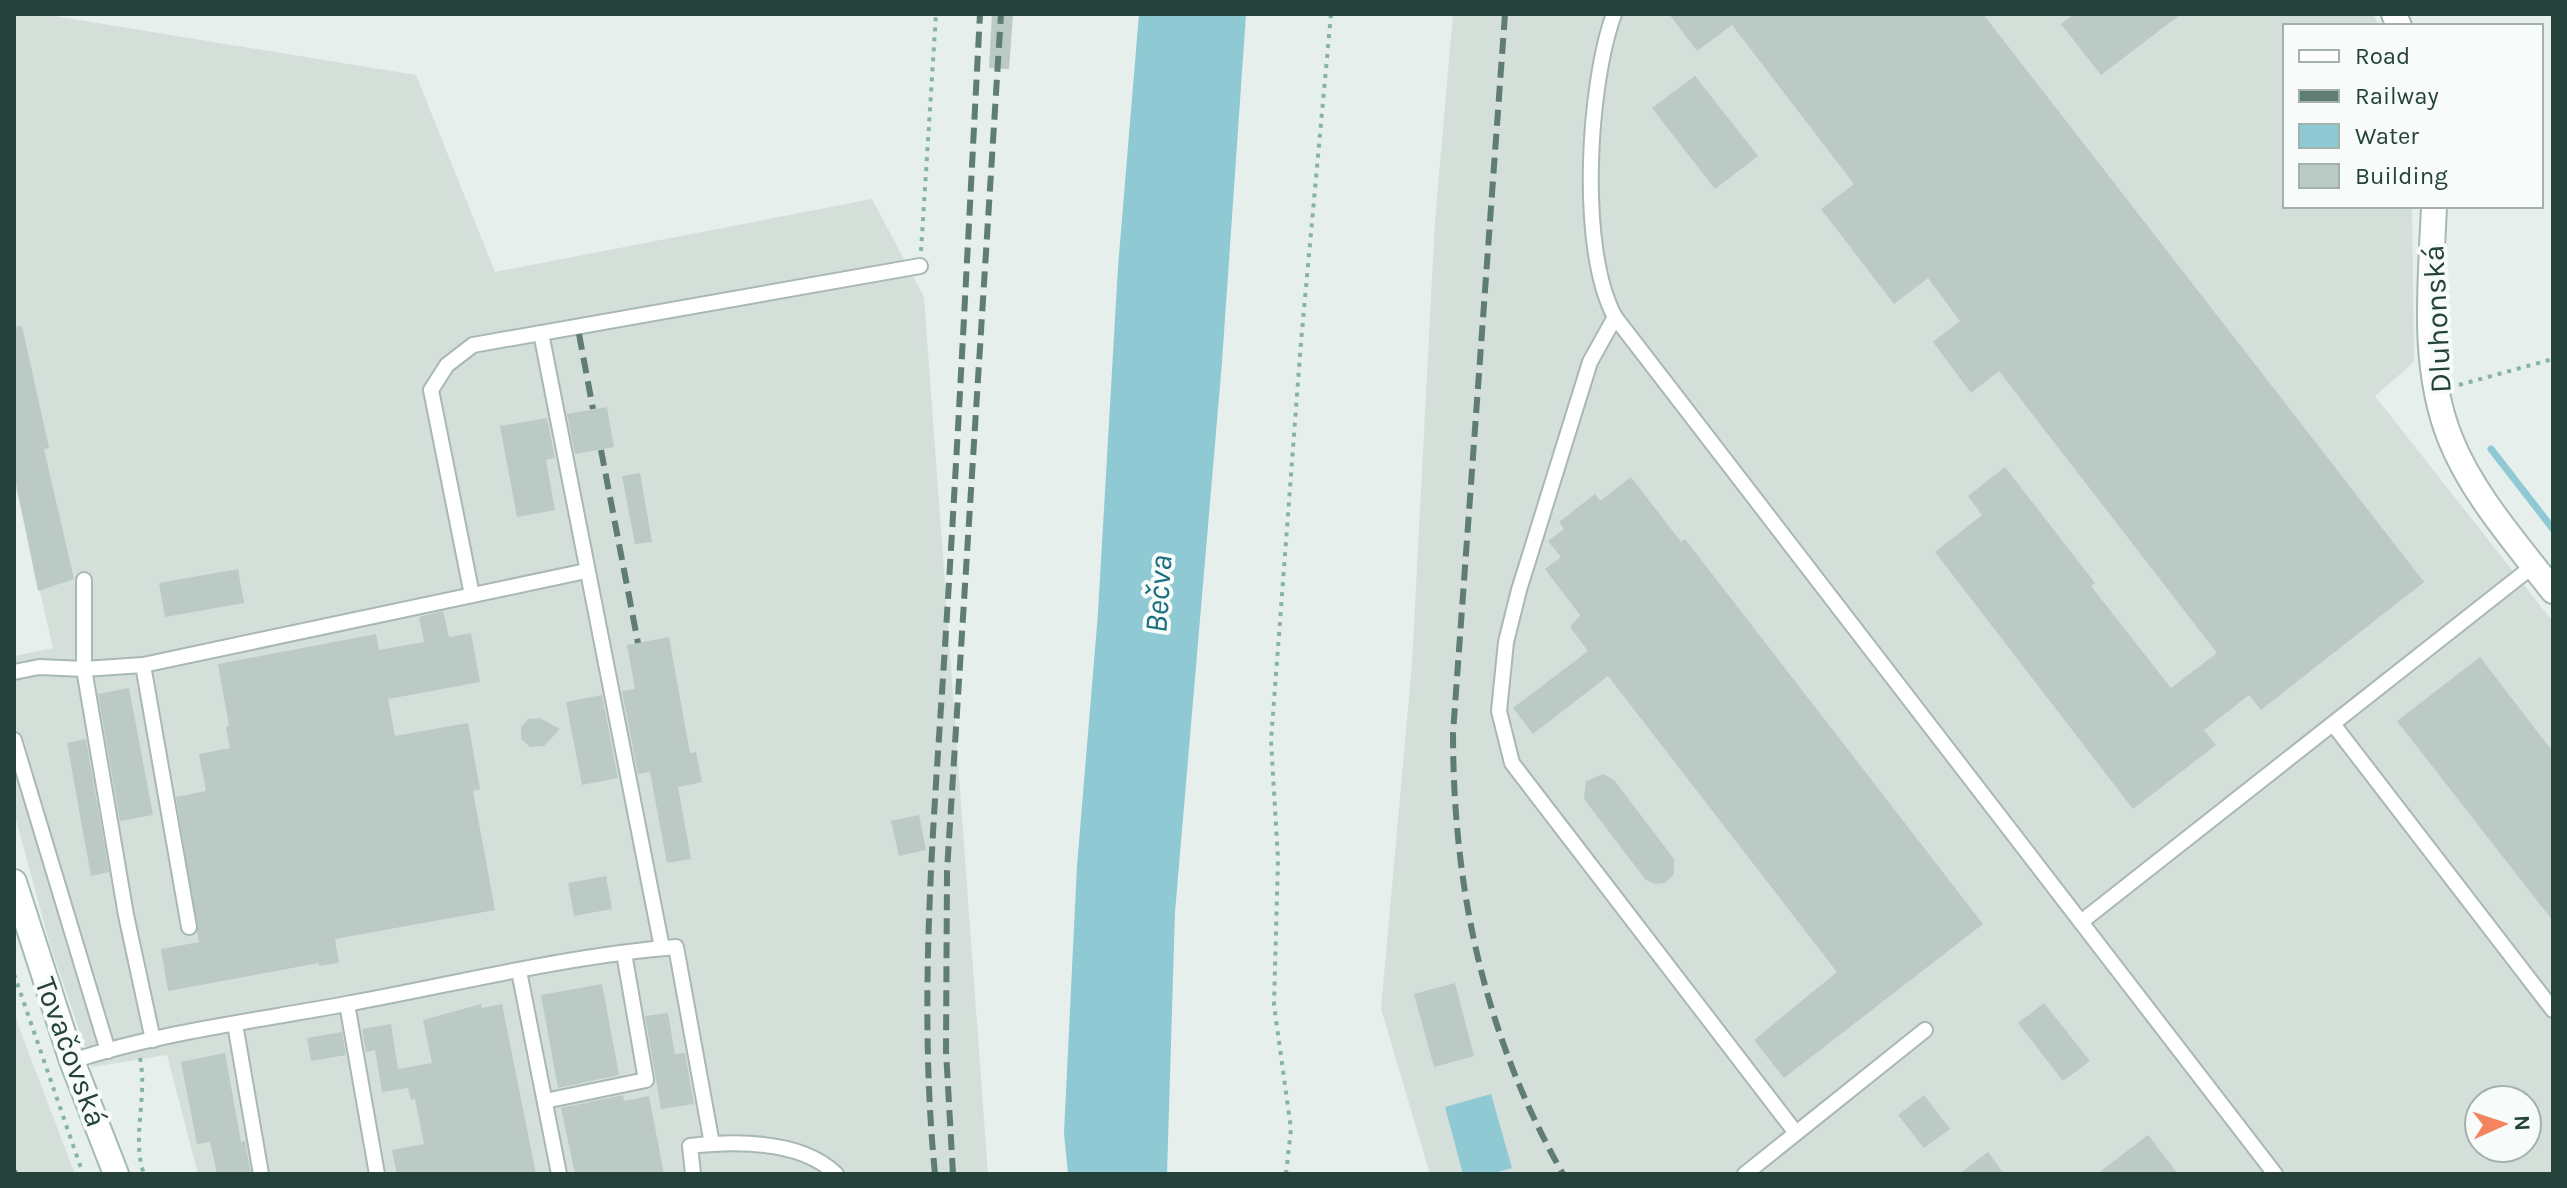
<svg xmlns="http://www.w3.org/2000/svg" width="2567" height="1188" font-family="Karla,sans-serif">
	<rect width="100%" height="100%" fill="#e6efeb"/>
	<g fill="#d4dfda" fill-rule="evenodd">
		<path d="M14 14H42L416 75 495 272 872 199 924 297 988 1174H198L167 1055 92 1067 50 945 14 812V656L53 648 14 480Z"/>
		<path d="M1453 14H2373L2379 26H2285V206H2412L2414 362 2375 396 2553 622V1174H1430L1381 1009 1412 664 1435 221ZM2479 1100H2527V1148H2479Z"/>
		<path d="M14 1009 18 1025 75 1174H14Z"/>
	</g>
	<g fill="#8ec9d4">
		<path d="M1139 14H1246L1222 362 1175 912 1167 1174H1068L1064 1133 1077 866 1098 613 1118 267Z"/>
		<path d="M1491 1094 1512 1168 1491 1174H1463L1445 1107Z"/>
	</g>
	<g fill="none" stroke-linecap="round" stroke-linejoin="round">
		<path stroke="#8ec9d4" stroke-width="7" d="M2491 449 2553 529"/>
	</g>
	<g fill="#bbcac4">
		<path d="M992 14H1013L1009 69 989 68Z"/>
		<path d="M1669 14H1983L2424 582 2261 710 2249 695 2204 730 2216 745 2133 809 1935 552 1982 515 1968 496 2005 467 2095 583 2091 586 2171 688 2217 653 1999 371 1971 393 1933 342 1960 321 1928 278 1894 304 1821 209 1854 184 1732 25 1697 51Z"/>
		<path d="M2074 14H2181L2101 75 2061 24Z"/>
		<path d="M1695 76 1758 156 1715 189 1652 108Z"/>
		<path d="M22 326 49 448 44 449 74 579 38 591 14 473V327Z"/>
		<path d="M607 407 614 447 575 454 567 414Z"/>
		<path d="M547 418 555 458 546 460 555 510 517 517 500 426Z"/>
		<path d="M640 473 652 542 635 544 622 476Z"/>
		<path d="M1631 477 1681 542 1685 539 1983 924 1784 1078 1754 1040 1837 972 1608 676 1533 734 1513 708 1588 651 1570 627 1580 615 1545 569 1561 557 1548 541 1564 529 1559 522 1595 494 1600 501Z"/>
		<path d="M238 569 244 603 165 617 159 583Z"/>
		<path d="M443 611 449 637 471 633 480 682 388 699 395 736 468 723 480 789 473 791 495 910 335 939 339 963 319 966V963L168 991 161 949 199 942 176 797 206 791 199 754 230 748 226 727 229 726 218 664 376 634 379 650 424 642 419 617Z"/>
		<path d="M669 637 690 753 696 752 702 782 678 787 691 859 667 863 650 772 638 774 622 691 635 689 627 645Z"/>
		<path d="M2480 657 2553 752V921L2397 721Z"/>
		<path d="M129 688 153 815 120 821 98 694Z"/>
		<path d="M602 695 618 778 582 785 566 702Z"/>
		<path d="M540 718 560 729 544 746 530 747 521 739V727L528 719Z"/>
		<path d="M86 739 109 872 91 876 67 743Z"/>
		<path d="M1603 774 1614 780 1674 859V874L1665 883 1654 884 1645 879 1584 799 1586 781Z"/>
		<path d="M919 815 926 850 899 856 891 821Z"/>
		<path d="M606 876 612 909 574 916 568 883Z"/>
		<path d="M1455 983 1474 1056 1434 1067 1414 994Z"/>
		<path d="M602 984 619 1075 558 1088 541 995Z"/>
		<path d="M2044 1003 2090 1061 2063 1081 2018 1023Z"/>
		<path d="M481 1004 482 1008 502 1004 536 1174H397L392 1150 424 1144 415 1099 411 1100 408 1088 382 1092 375 1050 366 1052 362 1029 391 1024 398 1069 432 1063 423 1020Z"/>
		<path d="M668 1013 675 1054 685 1053 694 1104 661 1109 645 1016Z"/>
		<path d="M342 1032 346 1055 311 1061 307 1038Z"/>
		<path d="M225 1053 241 1142 245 1141 251 1174H217L210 1142 197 1144 181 1062Z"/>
		<path d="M623 1095 624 1101 649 1096 664 1174H575L561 1108Z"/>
		<path d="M1924 1095 1950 1129 1924 1148 1898 1115Z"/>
		<path d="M2148 1135 2178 1174H2097Z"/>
		<path d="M1988 1152 2004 1174H1959Z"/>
	</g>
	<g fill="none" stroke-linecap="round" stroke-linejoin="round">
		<g stroke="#a8b8b2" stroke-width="18">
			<g id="service">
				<path d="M1614 14C1588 85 1578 250 1615 317L2275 1174"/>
				<path d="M1615 317 1590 362 1519 590 1506 642 1499 711 1512 763 1796 1133"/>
				<path d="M541 333 662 948"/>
				<path d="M84 580V669L126 915 153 1040"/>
				<path d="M472 595 431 390 447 365 473 345 920 266"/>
				<path d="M143 665 189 927"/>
				<path d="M14 672 39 667 84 669 143 665 586 571"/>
				<path d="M2333 724 2553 1010"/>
				<path d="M14 740 108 1051"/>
				<path d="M2081 922 2533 566"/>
				<path d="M519 971 559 1174"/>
				<path d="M347 1004 377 1174"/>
				<path d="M235 1024 261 1174"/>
				<path d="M72 1061C161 1032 255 1021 346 1004 456 984 565 956 676 947L712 1144"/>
				<path d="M545 1101 646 1080 624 953"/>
				<path d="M693 1174 690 1146C735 1141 801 1140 836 1174"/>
				<path d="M1745 1174 1925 1030"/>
			</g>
		</g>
		<g stroke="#a8b8b2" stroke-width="28">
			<g id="minor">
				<path d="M2394 14 2399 26"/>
				<path d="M2434 206C2431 282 2421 365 2450 438 2472 494 2517 544 2553 591"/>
			</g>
		</g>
		<g stroke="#a4bbb3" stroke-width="28">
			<path id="secondary" d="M14 882 72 1061 116 1174"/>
		</g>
		<g stroke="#86b3a5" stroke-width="4" stroke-dasharray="4 6" stroke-linecap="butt">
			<path d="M921 251 936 14"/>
			<path d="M2459 385 2553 359"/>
			<path d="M14 974 83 1174"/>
			<path d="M140 1058C148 1096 131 1138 144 1174"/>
			<path d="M1286 1174 1291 1129 1274 1005 1278 859 1271 741 1301 342 1331 14"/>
		</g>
		<use href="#service" stroke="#fff" stroke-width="14"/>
		<use href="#minor" stroke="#fff" stroke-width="24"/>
		<use href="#secondary" stroke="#fff" stroke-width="24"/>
		<g stroke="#5f7d75" stroke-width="6" stroke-dasharray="16 8" stroke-linecap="butt">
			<path d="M1505 14 1453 733C1453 890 1485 1037 1563 1174"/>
			<path d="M579 334 593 409"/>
			<path d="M601 450 638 643"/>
			<path d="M14 1171 15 1174"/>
			<path d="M935 1174C917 993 935 811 946 630 959 425 969 220 980 14"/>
			<path d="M953 1174 946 1051 947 871 1001 14"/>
		</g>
	</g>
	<g text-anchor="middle" stroke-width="8" stroke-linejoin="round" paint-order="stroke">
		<g font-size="30" fill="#24423a" stroke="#f7fbf9">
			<text transform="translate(2437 319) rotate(-93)" y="10">Dluhonská</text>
			<text transform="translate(71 1052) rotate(70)" y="10">Tovačovská</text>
		</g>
		<g font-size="32" font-style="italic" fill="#1c6f80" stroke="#f7fbf9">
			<text transform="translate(1158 594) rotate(-86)" y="11">Bečva</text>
		</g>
	</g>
	<rect width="2567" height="1188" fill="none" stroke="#24423a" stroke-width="32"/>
	<rect x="2283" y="24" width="260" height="184" fill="#f7fbf9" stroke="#a3b1ad" stroke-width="2"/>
	<rect x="2299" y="50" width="40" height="12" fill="#ffffff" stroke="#a3b1ad" stroke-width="2"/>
	<text x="2355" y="64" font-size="24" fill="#24423a">Road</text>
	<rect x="2299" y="90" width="40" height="12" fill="#5f7d75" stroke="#a3b1ad" stroke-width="2"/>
	<text x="2355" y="104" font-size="24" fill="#24423a">Railway</text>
	<rect x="2299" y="124" width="40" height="24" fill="#8ec9d4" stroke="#a3b1ad" stroke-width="2"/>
	<text x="2355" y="144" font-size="24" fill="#24423a">Water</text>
	<rect x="2299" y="164" width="40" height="24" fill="#bbcac4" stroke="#a3b1ad" stroke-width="2"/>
	<text x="2355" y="184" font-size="24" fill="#24423a">Building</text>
	<g transform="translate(2503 1124) rotate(87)"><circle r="38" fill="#f7fbf9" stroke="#a3b1ad" stroke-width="2"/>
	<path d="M0-6L14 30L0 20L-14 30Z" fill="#f4845f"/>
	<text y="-12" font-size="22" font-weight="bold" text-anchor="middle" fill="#24423a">N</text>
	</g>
</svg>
